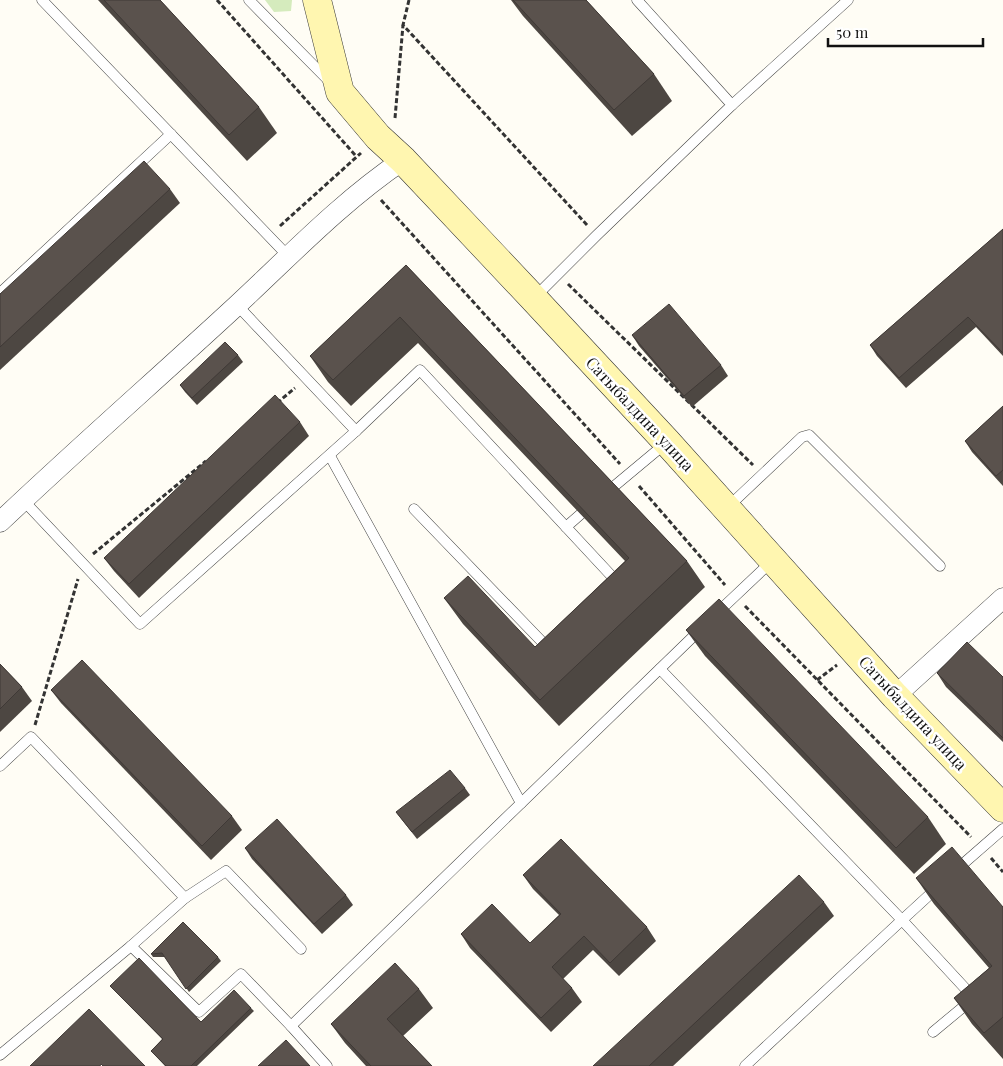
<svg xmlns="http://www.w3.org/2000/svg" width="1003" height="1066" font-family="'Playfair Display',serif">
	<rect width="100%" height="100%" fill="#fffdf5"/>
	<path fill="#d5ebbd" d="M265 0H292L291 11 274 12Z"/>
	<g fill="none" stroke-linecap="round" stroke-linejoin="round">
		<g stroke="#444" stroke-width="11">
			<g id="lane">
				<path d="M42 0 287 255"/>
				<path d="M249 0 331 83"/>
				<path d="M732 105 848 0"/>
				<path d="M0 293 171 134"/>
				<path d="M535 297 597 235 732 105 637 0"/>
				<path d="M237 305 356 431 420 370 619 584"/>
				<path d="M330 456 521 803"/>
				<path d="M606 493 666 443"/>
				<path d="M23 500 140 624 356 431"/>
				<path d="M727 508 802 437 809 435 940 566"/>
				<path d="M414 509 548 648 550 647"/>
				<path d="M566 527 591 505"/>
				<path d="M716 614 772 561"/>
				<path d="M660 669 902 920 745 1066"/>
				<path d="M0 766 31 737 185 898 131 946"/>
				<path d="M956 870 1003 829"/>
				<path d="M185 898 226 871 301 949"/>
				<path d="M933 1032 974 998 902 920 938 887"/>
				<path d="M0 1055 131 946 199 1012 241 974 291 1026"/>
				<path d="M327 1066 291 1026 702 628"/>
			</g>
		</g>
		<g stroke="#444" stroke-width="21">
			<g id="street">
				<path d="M0 522C77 449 157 379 235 307 290 256 341 202 403 160"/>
				<path d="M895 696 1003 598"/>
			</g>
		</g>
		<g stroke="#333" stroke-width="29">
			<path id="secondary" d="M317 0 340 92 378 137 403 160 534 299 667 442 895 696 1003 808"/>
		</g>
		<g stroke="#333" stroke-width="3" stroke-dasharray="5 2.5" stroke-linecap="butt">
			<path d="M217 0 356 156"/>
			<path d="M409 0 403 25 587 225"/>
			<path d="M395 118 403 25"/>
			<path d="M381 200 620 464"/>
			<path d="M280 226 361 153"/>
			<path d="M568 284 753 465"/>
			<path d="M277 403 295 388"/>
			<path d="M639 486 725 585"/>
			<path d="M93 554 206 461"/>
			<path d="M745 606 971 837"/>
			<path d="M817 680 837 665"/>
			<path d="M35 725 78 579"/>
			<path d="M991 858 1003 872"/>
		</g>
		<use href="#lane" stroke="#fff" stroke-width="10"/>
		<use href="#street" stroke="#fff" stroke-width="20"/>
		<use href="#secondary" stroke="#fff6b0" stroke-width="28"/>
	</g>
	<g fill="#4d4742">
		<path d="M98 0H160L259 107 277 133 247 161Z"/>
		<path d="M511 0H586L654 74 672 101 632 136 523 16Z"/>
		<path d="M170 189 180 203 0 370V294Z"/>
		<path d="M1003 229V356L976 327 906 388 877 356 870 345Z"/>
		<path d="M406 265 687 561 705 587 559 726 463 624 444 598 535 647 625 561 418 343 351 406 328 382 310 356Z"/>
		<path d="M632 335 721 365 728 376 692 407 639 346Z"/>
		<path d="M238 355 243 362 197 405 185 392 180 385Z"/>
		<path d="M1003 406V486L972 452 965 441Z"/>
		<path d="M300 422 309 436 139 598 114 571 104 558Z"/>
		<path d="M686 630 928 817 946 844 914 874 705 656Z"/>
		<path d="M0 664 22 687 32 701 0 732Z"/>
		<path d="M937 673 1003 677V742L946 687Z"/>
		<path d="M51 690 232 816 242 830 211 860 61 703Z"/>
		<path d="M465 788 470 795 417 839 396 812Z"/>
		<path d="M245 848 346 895 353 905 322 934 252 859Z"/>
		<path d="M523 875 647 927 656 941 619 976 593 950 563 979 572 988 582 1002 551 1032 470 948 461 934 530 943 559 915 533 889Z"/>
		<path d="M916 878 1003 907V1059L972 1024 954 998 989 968 934 904Z"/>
		<path d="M824 902 834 916 673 1066H593Z"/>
		<path d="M183 922 218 957 221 961 189 992 165 957H153L151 954Z"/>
		<path d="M110 986 201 1022 251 1008 254 1011 197 1066H165L151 1051 162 1039 113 989Z"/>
		<path d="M419 989 433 1008 403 1036 432 1066H366L345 1043 331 1024Z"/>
	</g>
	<g fill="#5a524d" stroke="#3f3936">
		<path d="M104 0H160L259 107 229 135Z"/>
		<path d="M513 0H586L654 74 614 110Z"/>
		<path d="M144 161 170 189 0 347V294Z"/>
		<path d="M1003 229V353L968 317 899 378 870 345Z"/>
		<path d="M406 265 687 561 540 700 444 598 468 576 535 647 629 558 400 317 333 380 310 356Z"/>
		<path d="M669 304 721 365 684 396 632 335Z"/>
		<path d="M225 342 238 355 192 398 180 385Z"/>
		<path d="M275 395 300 422 129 584 104 558Z"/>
		<path d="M1003 406V470L996 476 965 441Z"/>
		<path d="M719 599 928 817 896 848 686 630Z"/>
		<path d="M967 642 1003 677V738L937 673Z"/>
		<path d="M82 660 232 816 202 846 51 690Z"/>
		<path d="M0 664 22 687 0 709Z"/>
		<path d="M450 770 465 788 412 832 396 812Z"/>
		<path d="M277 819 346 895 314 924 245 848Z"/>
		<path d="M561 839 647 927 610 963 584 936 552 967 572 988 541 1018 461 934 492 904 530 943 561 914 523 875Z"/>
		<path d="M952 847 1003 907V1017L984 1033 954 998 992 966 916 878Z"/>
		<path d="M799 875 824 902 649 1066H593Z"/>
		<path d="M183 922 218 957 186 989 162 953 151 954Z"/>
		<path d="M139 958 201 1022 234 990 251 1008 191 1066H166L151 1051 163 1039 110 986Z"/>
		<path d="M395 963 419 989 387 1019 432 1066H371L331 1024Z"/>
		<path d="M89 1009 145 1066H103L101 1064 100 1066H30Z"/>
		<path d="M286 1040 310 1066H258Z"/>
	</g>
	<g text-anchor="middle" stroke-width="5" stroke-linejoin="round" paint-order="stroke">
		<g font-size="16" fill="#111" stroke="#fff">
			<text transform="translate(640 414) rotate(47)" y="6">Сатыбалдина улица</text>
			<text transform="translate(913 713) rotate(47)" y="6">Сатыбалдина улица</text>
		</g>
	</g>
	<path d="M828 38v8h155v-8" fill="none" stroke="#111111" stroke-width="2.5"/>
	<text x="836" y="38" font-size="15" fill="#111111" stroke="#ffffff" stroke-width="4" paint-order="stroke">50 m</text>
</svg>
